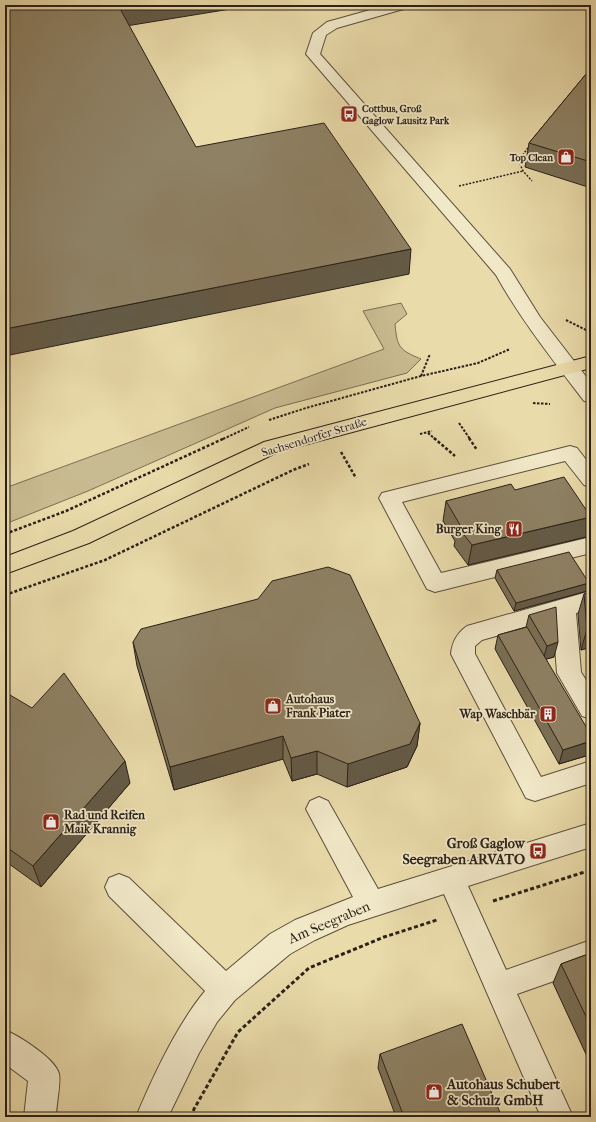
<svg xmlns="http://www.w3.org/2000/svg" width="596" height="1122" font-family="'IM FELL French Canon',serif">
	<rect width="100%" height="100%" fill="#eadbaa"/>
	<filter id="stains"><feTurbulence type="fractalNoise" baseFrequency=".005" numOctaves="4"/><feColorMatrix values="0 0 0 0 .2 0 0 0 0 .09 0 0 0 0 .02 0 0 0 .5 -.17"/></filter>
	<radialGradient id="worn" r=".72"><stop offset=".6" stop-color="#630" stop-opacity="0"/><stop offset="1" stop-color="#630" stop-opacity=".3"/></radialGradient>
	<path fill="#c9bb91" stroke="#7a6e54" d="M401 303 407 314 395 324C397 347 399 350 421 359L407 373 275 408 88 491 5 524V488L384 349 363 311Z"/>
	<g fill="none" stroke-linecap="round" stroke-linejoin="round">
		<g stroke="#5a4f3c" stroke-width="2">
			<g id="minor">
				<path d="M388 5H408L407 8 337 28 326 35 320 54 510 269 540 317 591 383V402L584 401C553 360 521 320 496 275L306 54 313 33 327 22Z"/>
				<path d="M570 446 577 448 591 466V487L584 485 565 461 402 502 441 573 591 537V553L435 592 427 589 379 498 382 493Z"/>
				<path d="M591 591V609L576 613 581 672 591 688V719L582 716 557 673 553 620 482 640 475 646V654L541 777 591 761V783L535 801 526 798 451 654C452 642 457 633 467 626Z"/>
				<path d="M319 797 328 801 378 889 591 823V847L468 886 506 970 591 940V968L517 994 573 1117H541L444 894 348 925 315 940 290 954 235 1000 217 1022 199 1053 168 1117H136C153 1076 177 1025 205 991L109 896 105 887 109 878 119 874 129 878 226 971 270 934 295 920 353 897 306 809 310 801Z"/>
				<path d="M5 1030C19 1036 56 1059 59 1074 61 1083 56 1106 56 1117H24L28 1081 5 1064Z"/>
			</g>
		</g>
		<g stroke="#2a2018" stroke-width="2">
			<path id="major" d="M591 356V368L278 452 89 543 5 574V557L73 531 264 442Z"/>
		</g>
		<g stroke="#2a2018" stroke-width="1.5" stroke-dasharray="2 1.5" stroke-linecap="butt">
			<path d="M530 145 522 156 520 164 523 171 532 181"/>
			<path d="M459 186 523 171"/>
		</g>
		<g stroke="#2a2018" stroke-width="2" stroke-dasharray="2.5 1.5" stroke-linecap="butt">
			<path d="M566 320 588 331"/>
			<path d="M421 376 430 354"/>
			<path d="M533 403 550 404"/>
			<path d="M269 420 306 408 421 376 478 363 510 349"/>
			<path d="M459 423 470 439"/>
			<path d="M428 433 435 439"/>
			<path d="M420 434 432 431"/>
			<path d="M223 439 249 427"/>
		</g>
		<g stroke="#2a2018" stroke-width="2.5" stroke-dasharray="3 2" stroke-linecap="butt">
			<path d="M434 438 455 456"/>
			<path d="M469 438 477 450"/>
			<path d="M341 452 356 478"/>
			<path d="M5 534 66 511 225 438"/>
			<path d="M5 595 105 560 293 470 309 464"/>
		</g>
		<g stroke="#2a2018" stroke-width="3" stroke-dasharray="4 2.5" stroke-linecap="butt">
			<path d="M493 901 591 870"/>
			<path d="M191 1117 194 1109 238 1032 309 968 384 937 437 920"/>
		</g>
		<use href="#minor" fill="#f1e8c8" fill-rule="evenodd"/>
		<use href="#major" fill="#eadbaa" fill-rule="evenodd"/>
	</g>
	<g fill="#7a6f56" stroke="#2a2018">
		<path d="M591 68V188L525 167 529 143Z"/>
		<path d="M515 490 586 537 468 565 454 546 455 541 443 521 446 501Z"/>
		<path d="M497 570 587 591 514 611 495 578Z"/>
		<path d="M591 592V647L581 650 578 614 584 594Z"/>
		<path d="M529 615 554 657 546 659 589 755 559 764 495 649 498 635 526 627Z"/>
		<path d="M133 642 420 723 417 746 407 767 347 787 317 774 292 781 283 759 174 790 137 666Z"/>
		<path d="M5 692 130 783 41 887 5 861Z"/>
		<path d="M591 953V1065L553 983 561 964Z"/>
		<path d="M380 1054 502 1117H396L378 1068Z"/>
	</g>
	<g fill="#635a46" stroke="#2a2018">
		<path d="M117 5H255L120 27Z"/>
		<path d="M411 249 409 274 5 356V329Z"/>
		<path d="M591 517 586 537 468 565 472 545Z"/>
		<path d="M589 583 587 591 514 611 516 603Z"/>
		<path d="M591 628V647L581 650 587 629Z"/>
		<path d="M558 642 554 657 543 660 547 646Z"/>
		<path d="M420 723 417 746 407 767 347 787 348 764Z"/>
		<path d="M283 736V759L174 790 170 767Z"/>
		<path d="M591 741V749L589 755 559 764 563 750Z"/>
		<path d="M317 751V774L292 781 291 758Z"/>
		<path d="M125 761 130 783 41 887 33 866Z"/>
	</g>
	<g fill="#8e8164" stroke="#2a2018">
		<path d="M5 5H118L196 147 324 123 411 249 5 329Z"/>
		<path d="M591 68V162L529 143Z"/>
		<path d="M564 477 591 517 472 545 457 526 460 525 446 501 511 484 515 490Z"/>
		<path d="M569 552 589 583 516 603 497 570Z"/>
		<path d="M328 567 350 575 420 723 410 744 348 764 317 751 291 758 283 736 170 767 133 642 141 629 258 599 272 581Z"/>
		<path d="M591 592V628L587 629 584 594Z"/>
		<path d="M556 607 558 642 547 646 529 615Z"/>
		<path d="M527 627 591 735V741L563 750 498 635Z"/>
		<path d="M64 673 125 761 33 866 5 846V692L32 708Z"/>
		<path d="M591 953V1027L561 964Z"/>
		<path d="M462 1024 502 1117H404L380 1054Z"/>
	</g>
	<defs>
		<g id="bus-square" transform="scale(0.9)"><rect x="-9" y="-9" width="18" height="18" rx="4" fill="#8f2418" stroke="#f1e8c8"/><path d="M-5-6H5V4H4V6H2V4H-2V6H-4V4H-5ZM-3.5-4V0h7V-4ZM-3.5 1.2v1.5H-2V1.2ZM2 1.2v1.5H3.5V1.2Z" fill="#fff"/></g>
		<g id="shop-square" transform="scale(0.9)"><rect x="-9" y="-9" width="18" height="18" rx="4" fill="#8f2418" stroke="#f1e8c8"/><path d="M-5-2.5h2.3a2.7 3.5 0 0 1 5.4 0H5L5.5 6h-11ZM-1.5-2.5h3a1.5 2.3 0 0 0-3 0Z" fill="#fff"/></g>
		<g id="restaurant-square" transform="scale(0.9)"><rect x="-9" y="-9" width="18" height="18" rx="4" fill="#8f2418" stroke="#f1e8c8"/><path d="M-5-6h1v4h1v-4h1v4h1v-4h1v5L-1.5 .5V6h-2V.5L-5-1ZM5-6V6H3V1.5H1.5Q1.5-4 5-6Z" fill="#fff"/></g>
		<g id="building-square" transform="scale(0.9)"><rect x="-9" y="-9" width="18" height="18" rx="4" fill="#8f2418" stroke="#f1e8c8"/><path d="M-4-6H4V6H1V3H-1V6H-4ZM-2.5-4.3h1.7v1.8h-1.7ZM.8-4.3h1.7v1.8H.8ZM-2.5-1h1.7V.8h-1.7ZM.8-1h1.7V.8H.8Z" fill="#fff"/></g>
	</defs>
	<g fill-rule="evenodd">
		<use href="#bus-square" x="349" y="114"/>
		<use href="#shop-square" x="566" y="157"/>
		<use href="#restaurant-square" x="514" y="529"/>
		<use href="#shop-square" x="273" y="706"/>
		<use href="#building-square" x="548" y="714"/>
		<use href="#shop-square" x="51" y="822"/>
		<use href="#bus-square" x="538" y="851"/>
		<use href="#shop-square" x="434" y="1092"/>
	</g>
	<g text-anchor="middle" stroke-width="3.5" stroke-linejoin="round" paint-order="stroke">
		<g font-size="10" font-weight="bold" fill="#2a2018" stroke="#f1e8c8" text-anchor="start">
			<text x="362" y="112">Cottbus, Groß<tspan x="362" dy="12">Gaglow Lausitz Park</tspan></text>
			<text x="553" y="161" text-anchor="end">Top Clean</text>
		</g>
		<g font-size="12" fill="#2a2018" stroke="#f1e8c8">
			<text transform="translate(314 437) rotate(-17)" y="4">Sachsendorfer Straße</text>
		</g>
		<g font-size="12" font-weight="bold" fill="#2a2018" stroke="#f1e8c8" text-anchor="end">
			<text x="501" y="533">Burger King</text>
			<text x="286" y="703" text-anchor="start">Autohaus<tspan x="286" dy="14">Frank Piater</tspan></text>
			<text x="535" y="718">Wap Waschbär</text>
			<text x="64" y="819" text-anchor="start">Rad und Reifen<tspan x="64" dy="14">Maik Krannig</tspan></text>
		</g>
		<g font-size="14" font-weight="bold" fill="#2a2018" stroke="#f1e8c8" text-anchor="end">
			<text x="525" y="848">Groß Gaglow<tspan x="525" dy="16">Seegraben ARVATO</tspan></text>
			<text x="447" y="1089" text-anchor="start">Autohaus Schubert<tspan x="447" dy="16">&amp; Schulz GmbH</tspan></text>
		</g>
		<g font-size="14" fill="#2a2018" stroke="#f1e8c8">
			<text transform="translate(329 922) rotate(-23)" y="5">Am Seegraben</text>
		</g>
	</g>
	<rect width="596" height="1122" fill="none" stroke="#eadbaa" stroke-width="20"/>
	<rect x="6" y="6" width="584" height="1110" fill="none" stroke="#2a2018" stroke-width="2"/>
	<rect x="10" y="10" width="576" height="1102" fill="none" stroke="#2a2018"/>
	<rect width="100%" height="100%" filter="url(#stains)"/>
	<rect width="100%" height="100%" fill="url(#worn)"/>
</svg>
